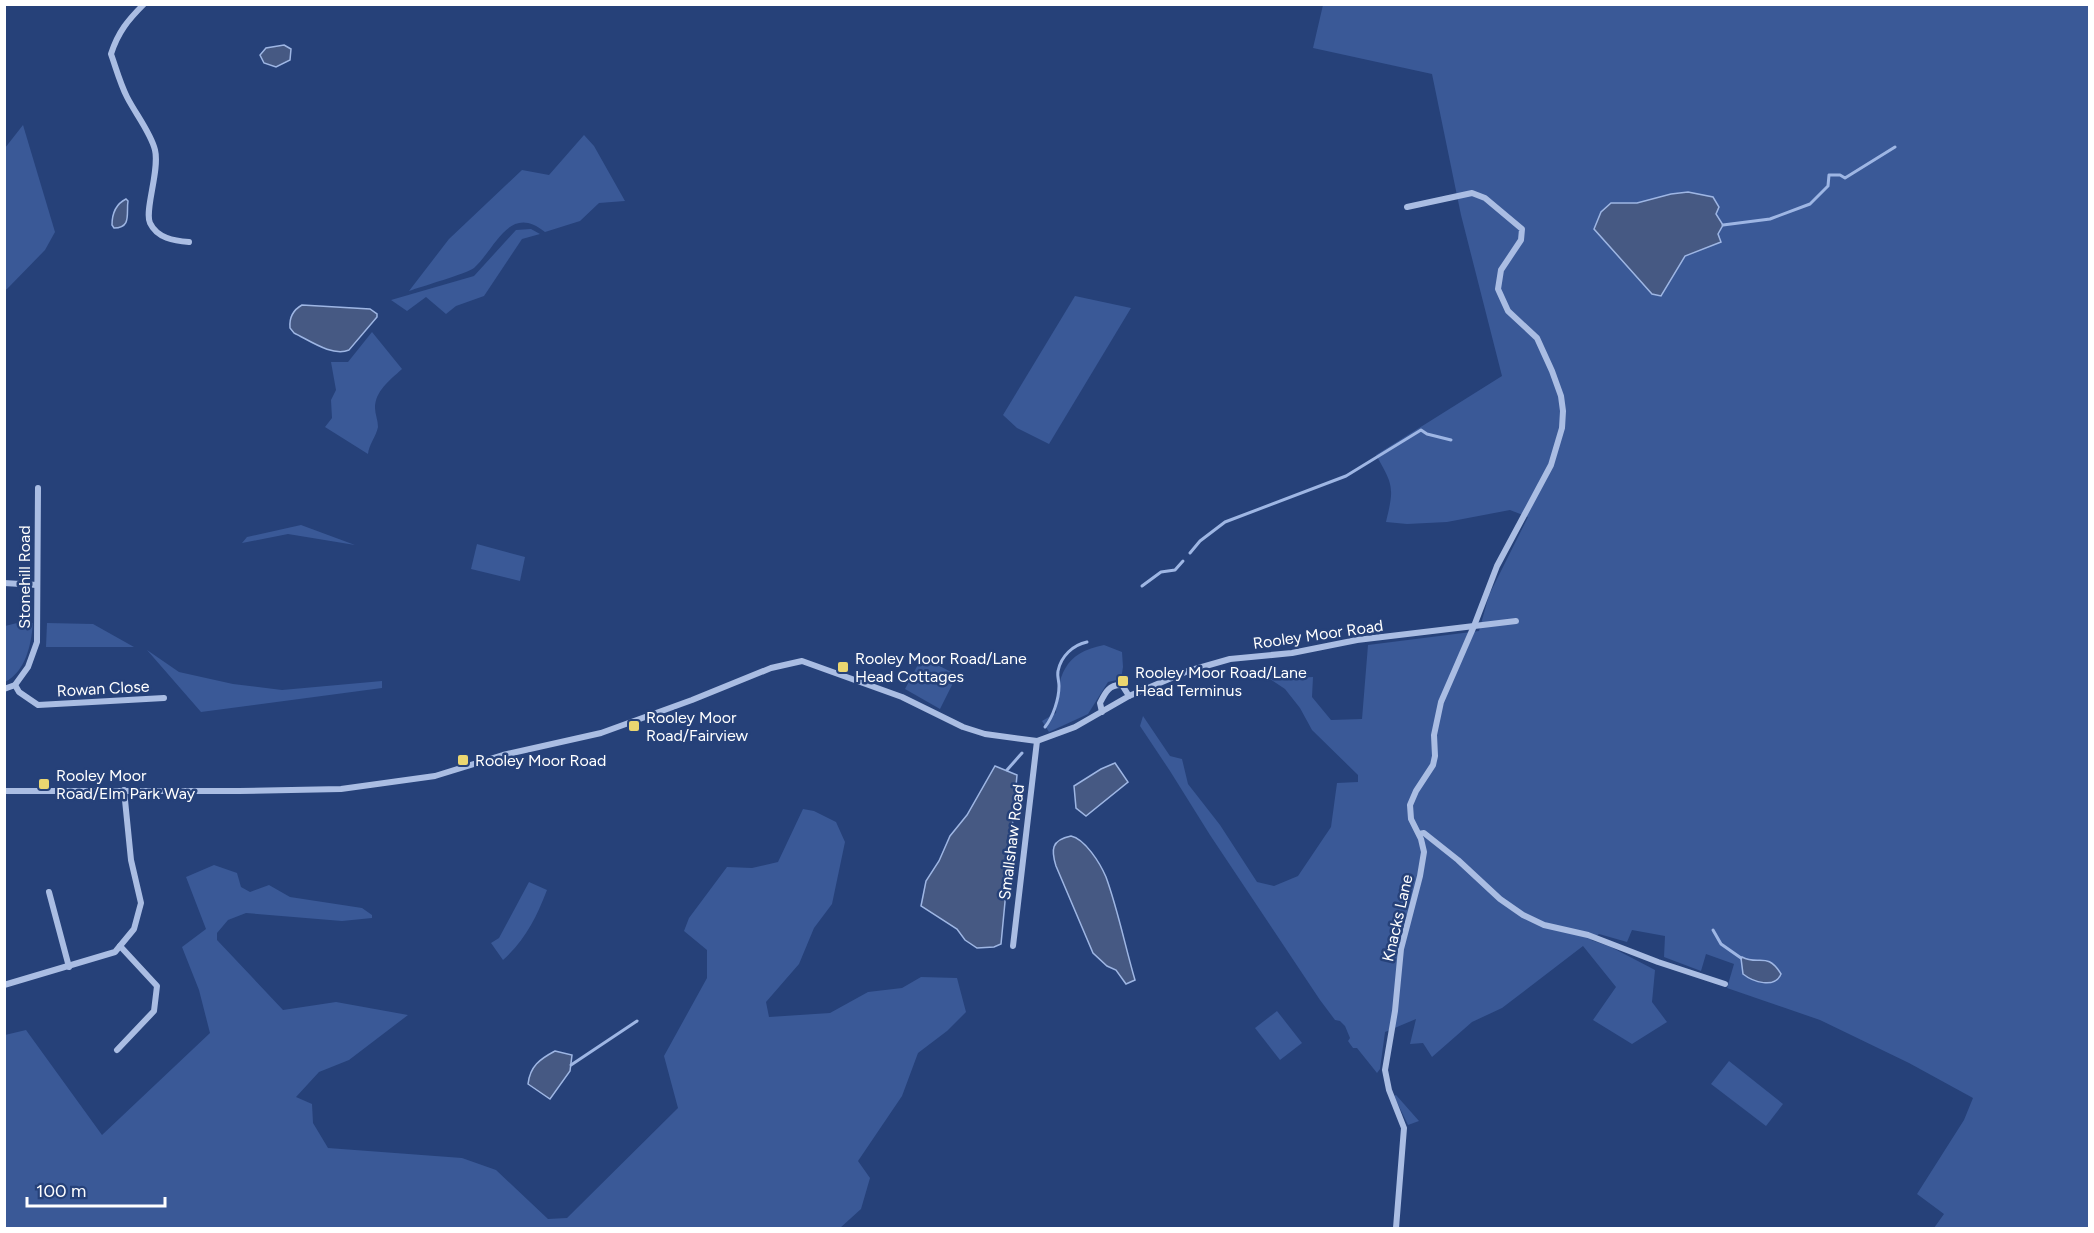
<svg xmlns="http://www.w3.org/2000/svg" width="2094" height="1233" font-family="Figtree,sans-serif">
	<rect width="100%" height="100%" fill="#264179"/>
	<g fill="#3a5997" fill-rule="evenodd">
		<path d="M1323 5H2089V1228H1934L1944 1214 1917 1194 1964 1120 1973 1098 1909 1063 1820 1020 1727 988 1734 964 1706 954 1701 971 1664 957 1665 936 1632 930 1627 942 1599 934 1591 940 1611 947 1655 970 1652 1002 1667 1022 1632 1044 1593 1020 1616 987 1583 946 1502 1008 1472 1022 1432 1057 1423 1043 1410 1044 1416 1019 1385 1032 1380 1069 1377 1073 1357 1048H1353L1348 1041 1350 1038 1345 1026 1340 1021 1335 1020 1320 1000 1210 835 1170 771 1140 726 1143 716 1170 756 1182 759 1188 784 1220 825 1257 882 1274 886 1298 876 1331 827 1337 783 1358 782V775L1312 730 1300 708 1285 689 1270 679 1313 677 1312 697 1331 720 1362 719 1368 645 1479 631 1489 595 1528 517 1510 510 1447 522 1407 524 1386 522C1394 488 1394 486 1376 455L1502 376 1461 215 1432 74 1313 48ZM1745 959 1756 961H1769L1766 983 1743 974V964Z"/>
		<path d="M23 125 55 232 45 250 7 289 5 290V148Z"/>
		<path d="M584 135 594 146 625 201 599 203 580 221 545 232C509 203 496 248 474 268 468 273 420 287 409 291L449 239 522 170 549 175Z"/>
		<path d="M531 229 540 234 522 239 484 296 456 306 446 314 426 297 407 311 391 300 474 276 516 230Z"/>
		<path d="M1075 296 1131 308 1049 444 1017 428 1003 415Z"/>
		<path d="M372 332 402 369C390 380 375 391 375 408 375 414 378 420 378 427 376 437 369 444 368 454L325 427 332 418 331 400 336 390 331 362H348Z"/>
		<path d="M301 525 355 545 288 534 242 543 247 537Z"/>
		<path d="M477 544 525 557 520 581 471 569Z"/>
		<path d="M17 623H33C31 645 26 671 5 682V626Z"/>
		<path d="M47 623 93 624 134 647H46Z"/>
		<path d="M1104 645 1122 652 1123 667 1121 679 1108 682 1088 714 1049 732 1042 721 1056 713C1058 676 1063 653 1104 645Z"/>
		<path d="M147 650 179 672 233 684 282 690 382 681V688L201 712Z"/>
		<path d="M922 657 957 675 940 709 905 689Z"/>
		<path d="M803 809 814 811 836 822 845 842 832 904 814 928 799 964 766 1002 769 1017 830 1013 868 992 902 988 921 977 957 978 966 1012 947 1031 918 1053 902 1096 858 1161 870 1178 861 1209 840 1228H5V1035L26 1030 102 1135 210 1033 199 990 182 947 206 929 186 877 214 865 237 873 241 887 250 892 269 885 290 897 362 908 372 915V918L342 921 246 913 228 920 217 933V940L283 1010 336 1002 408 1015 349 1060 319 1072 296 1097 312 1104 313 1123 328 1148 462 1158 496 1170 548 1219 567 1218 678 1108 664 1056 707 978V950L684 931 689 918 727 867 752 868 778 862Z"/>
		<path d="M529 882 547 890C536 918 526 939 503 960L491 943 499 938Z"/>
		<path d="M1277 1011 1302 1043 1280 1060 1255 1028Z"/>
		<path d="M1729 1061 1783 1104 1766 1126 1711 1084Z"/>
		<path d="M1396 1095 1419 1121 1408 1125 1394 1096Z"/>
	</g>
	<g fill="#465983" stroke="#9eb6e4" stroke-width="1.5">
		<path d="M284 45 291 49 290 60 276 67 264 63 260 55 266 48Z"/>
		<path d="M1688 192 1713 197 1719 207 1716 214 1723 225 1718 234 1721 242 1685 256 1661 296 1652 294 1594 229 1601 212 1611 203H1637L1671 194Z"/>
		<path d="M126 199 128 201C126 213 132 228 114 228L112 225C112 214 116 204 126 199Z"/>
		<path d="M302 305 370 309 377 314V317L349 350C332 357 309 340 294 333L290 328C289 317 293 310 302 305Z"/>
		<path d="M1115 763 1128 782 1086 816 1076 808 1074 786 1101 769Z"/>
		<path d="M995 766 1017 775 1016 786 1001 944 994 947 977 948 965 940 957 929 921 906 926 881 939 861 950 836 967 815Z"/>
		<path d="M1071 836C1085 839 1100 863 1106 877 1118 910 1125 946 1135 980L1126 984 1116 970 1107 966 1093 953 1056 866C1051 850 1051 840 1071 836Z"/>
		<path d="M1742 957C1759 966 1767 951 1781 974 1775 989 1753 982 1743 974L1741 958Z"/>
		<path d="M555 1051 572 1055 570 1071 550 1099 528 1084C530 1066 540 1059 555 1051Z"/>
	</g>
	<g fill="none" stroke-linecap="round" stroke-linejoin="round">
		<g stroke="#9eb6e4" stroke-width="3">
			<path d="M1723 225 1770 219 1810 204 1828 186 1829 175H1840L1845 178 1895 147"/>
			<path d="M1190 553 1200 541 1225 522 1346 476 1421 430 1427 434 1451 440"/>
			<path d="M1142 586 1161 572 1175 570 1183 561"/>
			<path d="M1045 727C1053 717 1059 699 1059 686 1059 681 1057 676 1058 671 1061 656 1073 645 1087 642"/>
			<path d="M1007 770 1022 753"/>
			<path d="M1713 930 1721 944 1741 958"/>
			<path d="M571 1065 637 1021"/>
		</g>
		<g stroke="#aabde3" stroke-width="6">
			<path d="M144 4C128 20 118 32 111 54 116 68 120 83 127 97 135 113 151 133 155 150 160 170 144 211 150 223 157 238 174 241 189 242"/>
			<path d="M4 583 37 585"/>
			<path d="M15 685 19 692 38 705 164 698"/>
			<path d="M4 689 15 685 28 667 37 642 38 488"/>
			<path d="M1129 696 1188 671 1230 659 1292 653 1357 640 1516 621"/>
			<path d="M4 791H239L341 789 435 776 503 755 601 733 692 700 771 668 802 661 902 697 963 727 985 734 1037 741 1075 727 1129 696 1122 685C1109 684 1105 693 1100 703L1102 712"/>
			<path d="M1419 834 1424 833 1458 860 1500 899 1523 915 1544 925 1588 935 1658 962 1725 984"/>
			<path d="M49 892 69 967"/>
			<path d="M1013 946 1037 741"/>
			<path d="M4 985 115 952 134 929 141 903 131 860 124 790"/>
			<path d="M117 1050 154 1011 157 986 120 946"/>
			<path d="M1396 1228 1404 1128 1389 1090 1385 1070 1395 1011 1401 949 1420 876 1424 852 1421 839 1411 819 1410 805 1416 791 1433 765 1435 756 1434 735 1441 702 1474 626 1497 566 1551 465 1562 428 1563 411 1561 396 1552 371 1537 338 1508 311 1498 289 1501 270 1521 240 1522 229 1485 198 1472 193 1407 207"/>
		</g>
	</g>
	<g fill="#ebd670" stroke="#264179" stroke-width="2">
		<rect x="837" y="661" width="12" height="12" rx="3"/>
		<rect x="1117" y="675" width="12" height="12" rx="3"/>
		<rect x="628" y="720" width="12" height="12" rx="3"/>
		<rect x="457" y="754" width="12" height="12" rx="3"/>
		<rect x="38" y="778" width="12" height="12" rx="3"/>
	</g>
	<g text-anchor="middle" stroke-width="5" stroke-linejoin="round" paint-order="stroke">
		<g font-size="16" fill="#fff" stroke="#264179">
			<text transform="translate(24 577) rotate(-90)" y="6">Stonehill Road</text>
			<text transform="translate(1318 634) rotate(-8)" y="6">Rooley Moor Road</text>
			<text transform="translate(103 688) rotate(-3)" y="6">Rowan Close</text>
			<text transform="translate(1011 842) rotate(-83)" y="6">Smallshaw Road</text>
			<text transform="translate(1397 918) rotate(-77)" y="6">Knacks Lane</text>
		</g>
		<g font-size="16" fill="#fff" stroke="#264179" text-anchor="start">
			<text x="855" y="664">Rooley Moor Road/Lane<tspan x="855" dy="18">Head Cottages</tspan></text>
			<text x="1135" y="678">Rooley Moor Road/Lane<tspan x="1135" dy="18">Head Terminus</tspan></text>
			<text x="646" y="723">Rooley Moor<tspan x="646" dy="18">Road/Fairview</tspan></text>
			<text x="475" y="766">Rooley Moor Road</text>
			<text x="56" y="781">Rooley Moor<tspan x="56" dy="18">Road/Elm Park Way</tspan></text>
		</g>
	</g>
	<rect width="2094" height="1233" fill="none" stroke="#ffffff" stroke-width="12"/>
	<path d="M27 1197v9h138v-9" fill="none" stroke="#ffffff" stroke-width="3"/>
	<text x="36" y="1197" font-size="18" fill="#ffffff" stroke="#264179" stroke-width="4.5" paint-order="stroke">100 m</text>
</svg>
